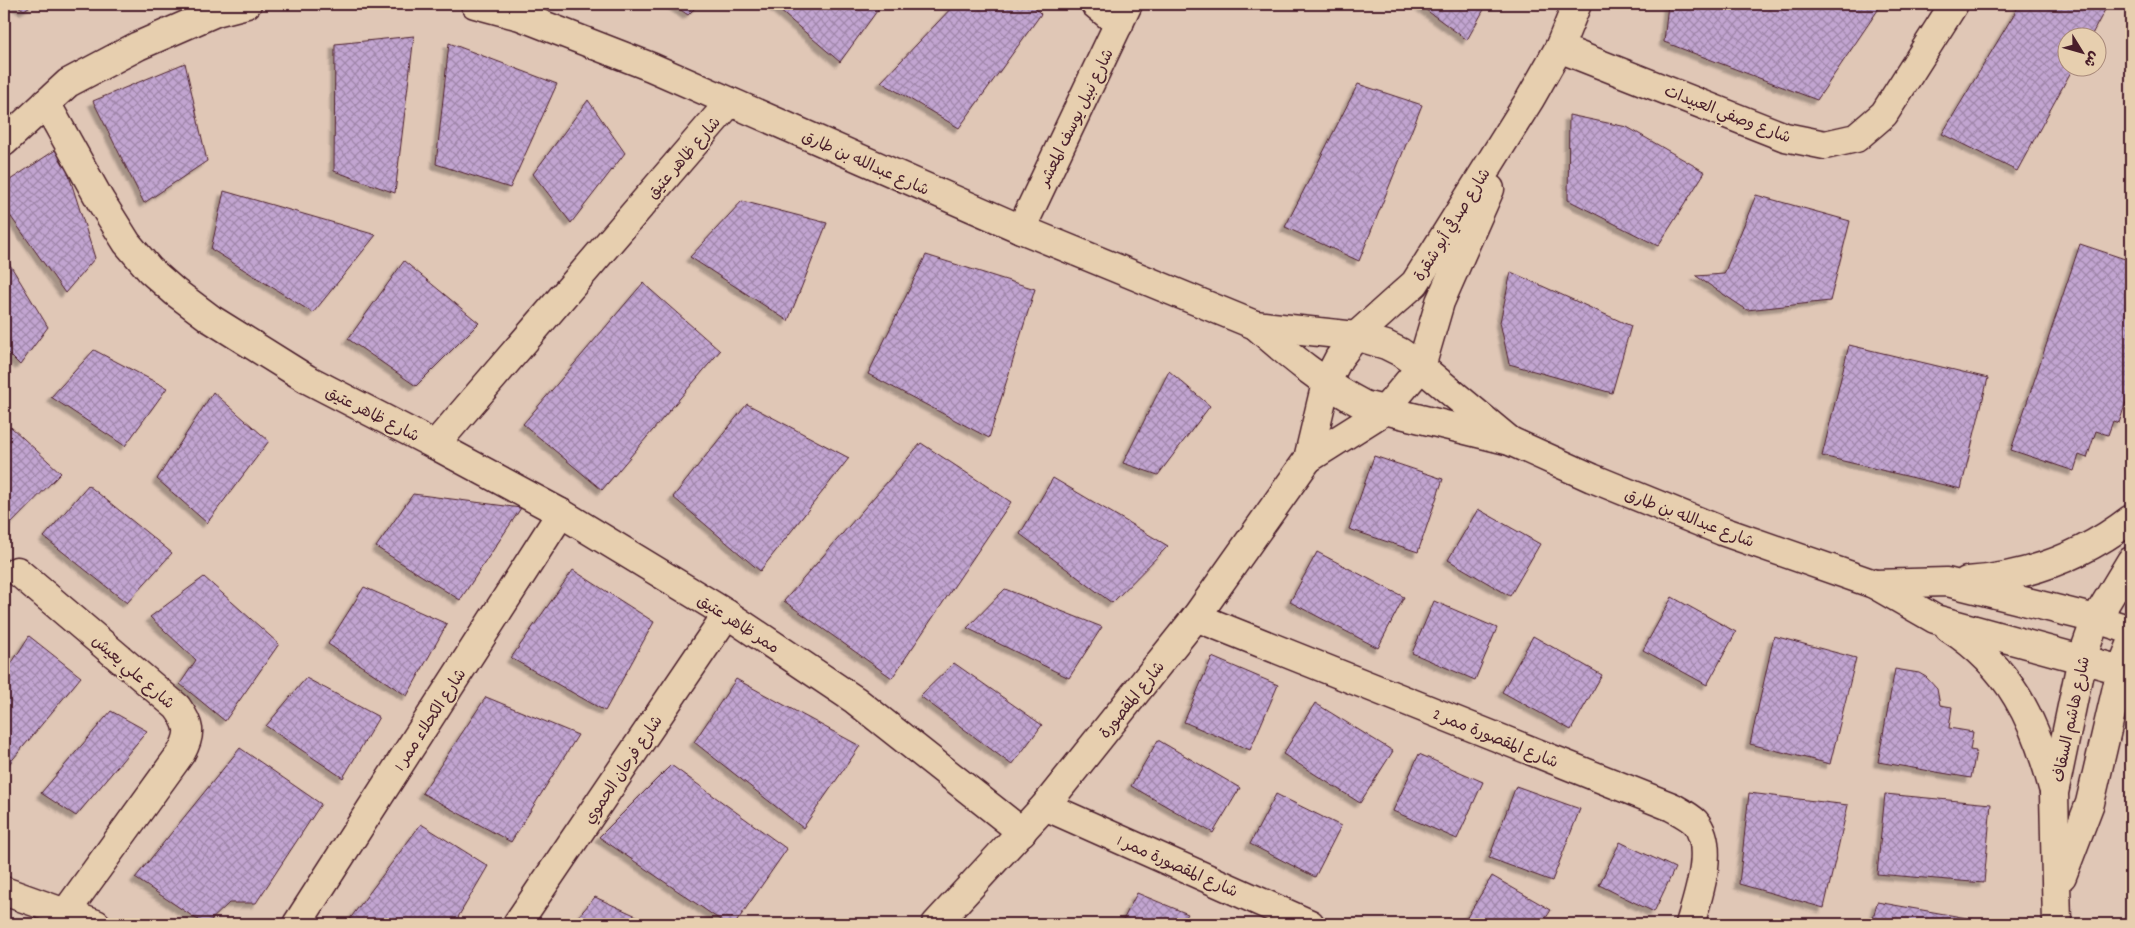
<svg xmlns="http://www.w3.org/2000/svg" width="2135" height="928" font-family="Dekko,'Playpen Sans Arabic',sans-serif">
	<defs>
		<pattern id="building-cross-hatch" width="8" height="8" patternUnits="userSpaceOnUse" patternTransform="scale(1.25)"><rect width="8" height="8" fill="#c2a5d1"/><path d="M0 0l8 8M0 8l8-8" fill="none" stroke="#a086aa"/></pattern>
		<filter id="shadow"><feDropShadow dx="-4.5" dy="4.5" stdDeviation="1" flood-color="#0004"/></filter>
	</defs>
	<rect width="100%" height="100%" fill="#e0c7b6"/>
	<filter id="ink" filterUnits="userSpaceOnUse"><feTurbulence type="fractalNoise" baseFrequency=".02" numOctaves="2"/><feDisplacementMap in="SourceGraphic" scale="10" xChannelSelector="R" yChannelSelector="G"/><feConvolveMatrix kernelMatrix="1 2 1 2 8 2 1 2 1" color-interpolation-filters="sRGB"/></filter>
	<g filter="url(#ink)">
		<g fill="url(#building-cross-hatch)" stroke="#4a1f2b" filter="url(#shadow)">
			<path d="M15 4H34L24 10Z"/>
			<path d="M672 4H699L688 15Z"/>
			<path d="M772 4H882L840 62Z"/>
			<path d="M955 4H1031L1041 14 959 128 881 82Z"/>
			<path d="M1418 4H1487L1467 40Z"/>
			<path d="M1668 4H1882L1817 100 1664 42Z"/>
			<path d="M2020 4H2108L2090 38H2068V68H2073L2017 171 1942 134Z"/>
			<path d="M414 36 395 193 334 171 335 44Z"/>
			<path d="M449 43 557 84 510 188 436 164Z"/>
			<path d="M185 63 207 161 144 203 93 101Z"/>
			<path d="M1358 84 1422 105 1359 261 1285 227Z"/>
			<path d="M588 100 625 153 571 223 533 174Z"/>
			<path d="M1569 115 1627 127 1705 172 1658 246 1568 200Z"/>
			<path d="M60 147 95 258 65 293 4 207V184Z"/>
			<path d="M224 191 376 235 313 313 211 249Z"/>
			<path d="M1756 195 1850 221 1830 301 1747 310 1696 276 1724 274Z"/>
			<path d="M742 201 827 223 788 321 690 257Z"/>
			<path d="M2080 244 2131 261 2128 275 2131 276V387L2119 423 2113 421 2108 435 2096 431 2087 458 2079 455 2074 471 2011 450Z"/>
			<path d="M4 255 48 327 20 365 4 349Z"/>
			<path d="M926 255 1035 289 989 438 868 374Z"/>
			<path d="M404 261 479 323 416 386 348 339Z"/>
			<path d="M1511 272 1631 326 1612 393 1509 364 1500 322Z"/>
			<path d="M643 283 720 351 602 490 523 424Z"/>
			<path d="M1849 345 1988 378 1961 489 1822 456Z"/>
			<path d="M94 350 167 388 125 446 51 397Z"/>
			<path d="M1169 371 1210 406 1158 475 1123 463Z"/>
			<path d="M213 392 269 441 207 523 157 479Z"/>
			<path d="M747 404 849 458 760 571 673 497Z"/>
			<path d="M11 427 61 473 4 531V433Z"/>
			<path d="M921 443 1011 502 892 678 784 601Z"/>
			<path d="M1374 456 1443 479 1418 552 1349 529Z"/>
			<path d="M1053 478 1168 546 1112 603 1020 534Z"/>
			<path d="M88 485 172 553 127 603 44 537Z"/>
			<path d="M413 494 521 508 460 600 376 547Z"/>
			<path d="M1478 509 1540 544 1510 596 1448 560Z"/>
			<path d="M1317 552 1404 597 1378 648 1290 602Z"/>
			<path d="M573 570 654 622 605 711 511 658Z"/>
			<path d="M204 577 279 644 225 721 180 684 196 660 150 617Z"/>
			<path d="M364 587 447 624 407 696 328 644Z"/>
			<path d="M1005 589 1102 627 1069 678 967 628Z"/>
			<path d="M1672 597 1736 632 1707 685 1643 650Z"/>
			<path d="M1434 601 1497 628 1475 680 1412 653Z"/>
			<path d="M29 636 81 677 4 770V675Z"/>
			<path d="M1533 636 1602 675 1571 730 1502 692Z"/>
			<path d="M1774 636 1856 658 1830 764 1750 744Z"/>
			<path d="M1212 657 1278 685 1250 750 1184 722Z"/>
			<path d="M954 663 1042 725 1012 765 920 696Z"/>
			<path d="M1895 669 1919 673 1926 677 1937 689 1940 705 1952 707 1949 728 1973 732 1970 750 1976 751 1971 778 1878 762Z"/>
			<path d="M306 678 379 717 343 778 266 726Z"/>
			<path d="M736 679 860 746 803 828 694 742Z"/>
			<path d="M486 697 578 735 511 842 422 793Z"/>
			<path d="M1315 703 1393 751 1360 803 1283 754Z"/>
			<path d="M111 711 147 731 76 816 41 793Z"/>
			<path d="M1158 740 1240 788 1213 833 1131 786Z"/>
			<path d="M240 748 321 804 256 903H229L207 924H204L135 878Z"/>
			<path d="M1419 754 1483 782 1457 839 1393 811Z"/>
			<path d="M671 765 787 849 735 924H726L599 837Z"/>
			<path d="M1516 786 1580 809 1552 881 1489 858Z"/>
			<path d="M1749 793 1848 805 1824 908 1739 884Z"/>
			<path d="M1276 794 1341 826 1315 877 1250 844Z"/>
			<path d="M1885 794 1991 804 1984 883 1877 874Z"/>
			<path d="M421 824 488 866 454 924H346Z"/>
			<path d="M1620 842 1675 868 1654 912 1599 885Z"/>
			<path d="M1492 876 1551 910 1542 924H1463Z"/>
			<path d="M1137 893 1188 914 1182 924H1121Z"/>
			<path d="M595 897 654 924H572Z"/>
			<path d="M1877 902 1984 921 1983 924H1872Z"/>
		</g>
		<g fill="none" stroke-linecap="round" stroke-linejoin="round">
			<g stroke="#4a1f2b" stroke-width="31">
				<g id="minor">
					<path d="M475 4 520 16 651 67 1021 229 1255 325 1356 336 1386 345 1400 352 1421 367 1510 441"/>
					<path d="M1095 4 1119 24"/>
					<path d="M1559 48 1785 137 1825 145 1856 138 1884 114 1954 4"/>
					<path d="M46 103 100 200 127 243 150 270 175 292 211 319 307 379 435 445 730 102"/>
					<path d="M4 142 68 83 138 46 216 12 247 4"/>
					<path d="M1021 229 1128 4"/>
					<path d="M1255 325C1289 355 1323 384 1364 405L1510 441 1592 478 1722 531 1874 584 1935 619 2121 670"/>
					<path d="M435 445 561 513 727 614 855 700 1022 832"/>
					<path d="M1308 459 1384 411 1421 367 1440 302 1490 189"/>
					<path d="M17 571 177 707C190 725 192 733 181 753L66 912"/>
					<path d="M1967 581C2027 577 2083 556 2131 519"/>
					<path d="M1874 584 1947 582 2096 619 2131 630"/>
					<path d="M1196 617 1672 807C1679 811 1689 816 1695 822 1716 846 1698 897 1690 924"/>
					<path d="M1949 628C2010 667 2035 720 2053 788"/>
					<path d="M1045 806 1310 924"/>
					<path d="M2062 876 2090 803 2121 670 2131 645"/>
					<path d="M4 891 96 924"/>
					<path d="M297 924 561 513"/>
					<path d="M517 924 727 614"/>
					<path d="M936 924 1045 806 1196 617 1308 459 1326 383 1339 358 1356 336 1415 283 1530 99 1559 48 1577 4"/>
					<path d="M2057 924 2054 793 2082 658 2096 619 2131 561"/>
				</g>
			</g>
			<use href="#minor" stroke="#e7cfaf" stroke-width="28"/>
		</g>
	</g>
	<g text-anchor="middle" stroke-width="4" stroke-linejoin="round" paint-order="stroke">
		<g font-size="16" fill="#4a1f2b" stroke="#e7cfaf">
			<text transform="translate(1728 113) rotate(21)" y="6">شارع وصفي العبيدات</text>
			<text transform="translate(1075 117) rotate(-64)" y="6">شارع نبيل يوسف المعشر</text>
			<text transform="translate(683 157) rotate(-49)" y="6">شارع ظاهر عتيق</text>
			<text transform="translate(866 162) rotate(24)" y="6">شارع عبدالله بن طارق</text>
			<text transform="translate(1451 224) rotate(-58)" y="6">شارع صدقي أبو شقرة</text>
			<text transform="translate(373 413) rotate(27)" y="6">شارع ظاهر عتيق</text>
			<text transform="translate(1690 517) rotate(21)" y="6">شارع عبدالله بن طارق</text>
			<text transform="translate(739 623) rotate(33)" y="6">ممر ظاهر عتيق</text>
			<text transform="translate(134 671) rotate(41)" y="6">شارع علي يعيش</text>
			<text transform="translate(1131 699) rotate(-51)" y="6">شارع المقصورة</text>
			<text transform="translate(429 719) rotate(-57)" y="6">شارع الكحلاء ممر 1</text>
			<text transform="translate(2070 719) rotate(-78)" y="6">شارع هاشم السقاف</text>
			<text transform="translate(1496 737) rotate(22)" y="6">شارع المقصورة ممر 2</text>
			<text transform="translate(622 769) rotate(-56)" y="6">شارع فرحان الحموي</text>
			<text transform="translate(1178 865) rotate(24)" y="6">شارع المقصورة ممر 1</text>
		</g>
	</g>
	<rect width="2135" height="928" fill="none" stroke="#e7cfaf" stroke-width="20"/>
	<rect x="10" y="10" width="2115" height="908" fill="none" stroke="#4a1f2b" stroke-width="2" filter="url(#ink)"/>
	<g transform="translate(2082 52) rotate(127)"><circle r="24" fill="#e7cfaf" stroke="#a8897a"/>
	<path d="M0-4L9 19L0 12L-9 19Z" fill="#4a1f2b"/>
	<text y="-8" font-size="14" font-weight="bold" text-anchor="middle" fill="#4a1f2b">ش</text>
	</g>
</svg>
